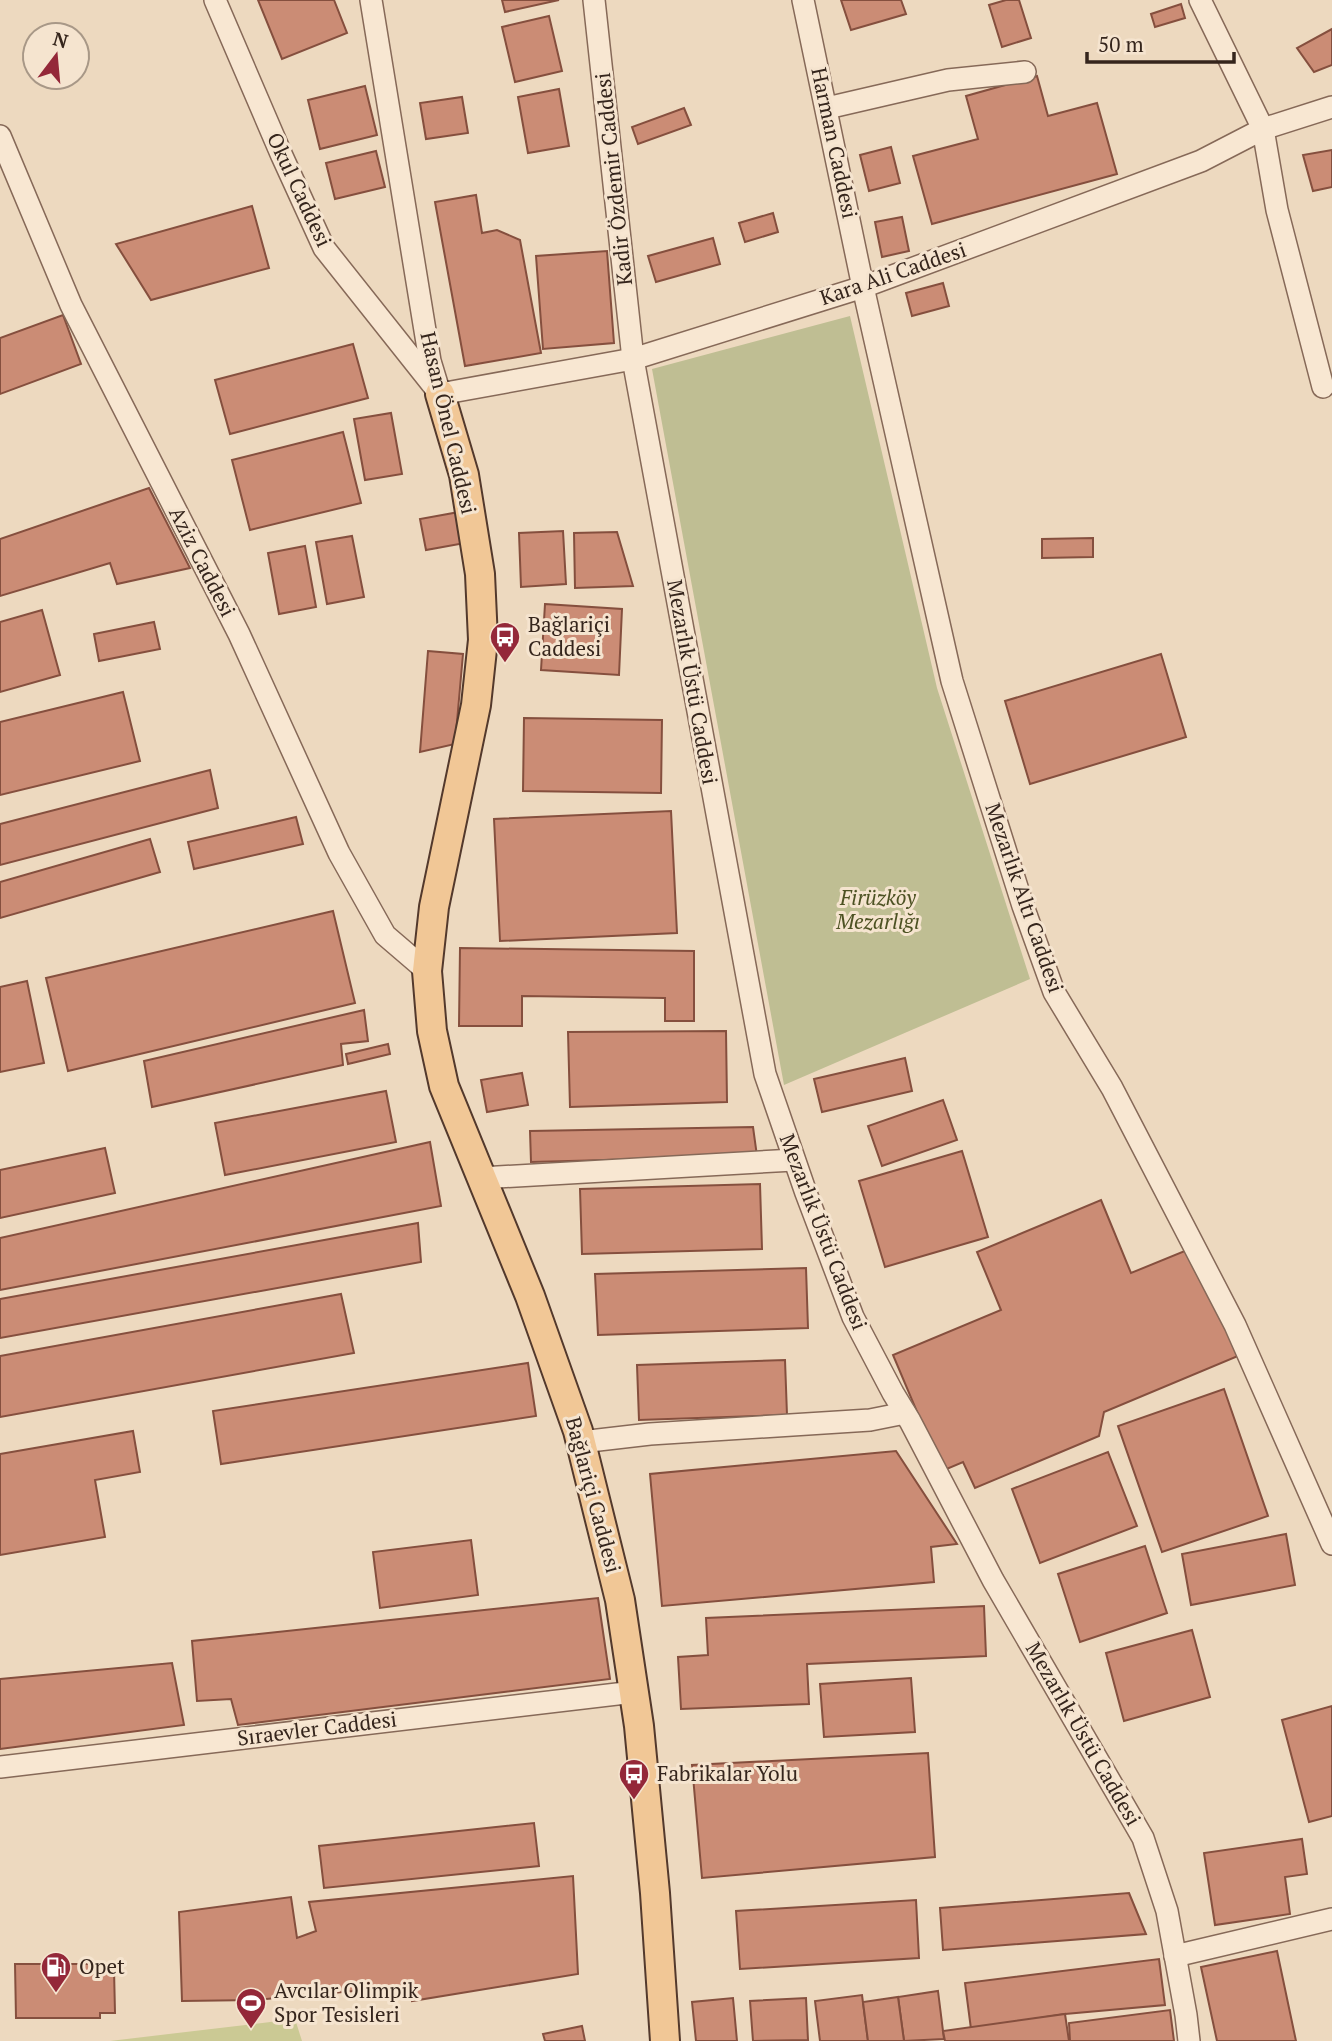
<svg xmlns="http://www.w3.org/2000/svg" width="1332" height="2041" font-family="'PT Serif',serif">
	<rect width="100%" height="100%" fill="#edd9bf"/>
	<path fill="#cbc994" d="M295 2019 302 2041H110Z"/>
	<path fill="#bfbe93" d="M850 316 937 688 1030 979 784 1085 652 369Z"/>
	<g fill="#cb8c75" stroke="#854f3e" stroke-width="2">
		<path d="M258 0H334L347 33 282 59Z"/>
		<path d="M502 0H559L505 12Z"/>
		<path d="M841 0H901L906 14 851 30Z"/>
		<path d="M1006 0H1019L1031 38 1002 47 989 5Z"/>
		<path d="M1181 4 1185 18 1155 27 1151 14Z"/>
		<path d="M549 16 562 71 515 82 502 27Z"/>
		<path d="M1332 29V65L1314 72 1297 48Z"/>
		<path d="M1037 76 1048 116 1097 103 1117 174 932 224 913 156 978 139 966 96Z"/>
		<path d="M365 86 377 135 320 149 308 100Z"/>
		<path d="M559 89 569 146 528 153 518 97Z"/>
		<path d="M462 97 468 133 426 139 420 103Z"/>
		<path d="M684 108 691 125 638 144 632 127Z"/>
		<path d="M891 147 900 183 869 191 860 155Z"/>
		<path d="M1332 150V187L1313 191 1303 155Z"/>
		<path d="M376 151 385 187 335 199 326 163Z"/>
		<path d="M476 195 482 233 497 230 520 240 541 353 465 366 435 202Z"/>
		<path d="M252 206 269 268 151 300 116 244Z"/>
		<path d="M773 213 778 232 745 242 739 223Z"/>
		<path d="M902 217 909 251 882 257 875 222Z"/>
		<path d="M713 238 720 264 656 282 648 256Z"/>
		<path d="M607 251 614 343 543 349 536 256Z"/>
		<path d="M943 283 949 306 912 316 906 293Z"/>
		<path d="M63 315 81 364 0 394V338Z"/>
		<path d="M353 344 368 398 230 434 215 380Z"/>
		<path d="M391 413 402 474 365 480 354 419Z"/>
		<path d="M343 432 361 503 250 530 232 460Z"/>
		<path d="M149 488 190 568 117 584 110 563 0 596V539Z"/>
		<path d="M459 512 465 543 426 550 420 519Z"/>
		<path d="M563 531 566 584 521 587 519 533Z"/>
		<path d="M617 532 633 586 575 588 574 533Z"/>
		<path d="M352 536 364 597 327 604 316 542Z"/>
		<path d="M1093 538V557L1042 558V539Z"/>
		<path d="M305 546 316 607 279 614 268 553Z"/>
		<path d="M545 604 622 609 619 675 541 670Z"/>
		<path d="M42 610 60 675 0 692V622Z"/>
		<path d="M154 622 160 649 99 661 94 634Z"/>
		<path d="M428 651 463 654 455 744 420 752Z"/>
		<path d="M1161 654 1186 737 1030 784 1005 701Z"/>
		<path d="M123 692 140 761 0 795V722Z"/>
		<path d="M524 718 662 720 661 793 523 791Z"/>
		<path d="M210 770 218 808 0 865V824Z"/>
		<path d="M671 811 677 933 500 941 494 819Z"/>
		<path d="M296 817 303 844 194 869 188 842Z"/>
		<path d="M150 839 160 872 0 918V882Z"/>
		<path d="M333 911 355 1003 68 1071 46 978Z"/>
		<path d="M460 948 694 951V1021H665V998L522 996V1026H459Z"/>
		<path d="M27 981 44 1063 0 1072V987Z"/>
		<path d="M364 1010 368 1041 341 1044 343 1065 152 1107 144 1061Z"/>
		<path d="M726 1031 727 1102 570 1107 568 1032Z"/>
		<path d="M388 1044 390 1054 348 1064 346 1054Z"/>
		<path d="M905 1058 912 1091 822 1112 814 1079Z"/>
		<path d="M522 1073 528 1105 487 1112 481 1080Z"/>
		<path d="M386 1091 396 1142 225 1175 215 1123Z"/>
		<path d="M943 1100 957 1140 882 1166 868 1126Z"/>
		<path d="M753 1127 757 1156 531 1162 530 1131Z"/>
		<path d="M430 1142 441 1206 0 1290V1238Z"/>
		<path d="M105 1148 115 1193 0 1218V1170Z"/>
		<path d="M962 1151 988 1237 885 1267 859 1181Z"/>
		<path d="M760 1184 762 1249 582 1254 580 1189Z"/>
		<path d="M1101 1200 1131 1273 1192 1248 1238 1356 1104 1412 1099 1436 975 1488 963 1462 942 1471 893 1355 1001 1310 977 1252Z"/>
		<path d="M418 1223 421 1262 0 1338V1299Z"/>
		<path d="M806 1268 808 1328 598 1335 595 1274Z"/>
		<path d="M341 1294 354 1353 0 1417V1356Z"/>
		<path d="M785 1360 787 1415 639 1420 637 1365Z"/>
		<path d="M528 1363 536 1416 221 1464 213 1411Z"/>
		<path d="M1224 1389 1268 1516 1162 1552 1118 1426Z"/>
		<path d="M133 1431 140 1472 95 1480 105 1537 0 1555V1454Z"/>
		<path d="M896 1451 957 1544 931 1547 934 1582 662 1606 650 1474Z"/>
		<path d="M1108 1452 1137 1526 1040 1563 1012 1489Z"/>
		<path d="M1286 1534 1295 1585 1191 1605 1182 1554Z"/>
		<path d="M471 1540 478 1595 380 1608 373 1552Z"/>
		<path d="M1145 1546 1167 1613 1080 1642 1058 1574Z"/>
		<path d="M598 1598 610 1679 238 1725 231 1699 197 1701 192 1641Z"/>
		<path d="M984 1606 986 1656 807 1664 809 1704 681 1709 678 1657 708 1655 706 1618Z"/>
		<path d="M1192 1630 1210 1697 1124 1721 1106 1653Z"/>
		<path d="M172 1663 184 1725 0 1749V1679Z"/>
		<path d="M911 1678 915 1732 824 1737 820 1684Z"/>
		<path d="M1332 1706V1816L1309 1822 1282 1720Z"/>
		<path d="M928 1753 935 1857 702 1878 692 1765Z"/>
		<path d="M534 1823 539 1866 324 1888 319 1846Z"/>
		<path d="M1302 1839 1307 1874 1285 1877 1290 1914 1215 1925 1204 1853Z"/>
		<path d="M573 1876 578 1974 412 2001 409 1986 255 2000 182 2001 179 1912 291 1897 297 1938 316 1931 309 1902Z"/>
		<path d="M1129 1893 1146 1934 943 1950 940 1908Z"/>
		<path d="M916 1900 919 1958 740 1969 736 1911Z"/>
		<path d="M1277 1951 1296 2041H1217L1201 1967Z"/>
		<path d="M1159 1959 1165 2005 1065 2014 971 2029 965 1983Z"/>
		<path d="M15 1964H98V1969H114L115 2013H100V2018H16Z"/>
		<path d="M938 1991 944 2039 904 2041 898 1997Z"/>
		<path d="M862 1995 868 2041H820L815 2001Z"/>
		<path d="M898 1997 904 2041H868L863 2002Z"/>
		<path d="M733 1998 737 2041H696L692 2002Z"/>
		<path d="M806 1998 808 2040 753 2041 750 2001Z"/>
		<path d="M1170 2010 1174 2041H1070L1069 2023Z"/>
		<path d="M1065 2014 1069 2041H945L943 2031Z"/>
		<path d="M582 2026 585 2041H545L543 2034Z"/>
	</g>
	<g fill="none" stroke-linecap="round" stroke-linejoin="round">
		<g stroke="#866958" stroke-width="24">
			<g id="minor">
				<path d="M215 0 282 156 324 248 440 394"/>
				<path d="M371 0 430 361 437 384"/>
				<path d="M594 0 633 359 765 1074 806 1193 853 1317 893 1393 910 1421 993 1580 1143 1838 1167 1911 1186 2015 1189 2041"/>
				<path d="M803 0 863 287 952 681 1023 906 1054 992 1112 1088 1235 1325 1332 1544"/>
				<path d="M1200 0 1263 129 1277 210 1323 387"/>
				<path d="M827 108 948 80 1025 72"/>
				<path d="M0 136 71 305 239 634 339 853 385 935 427 971"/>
				<path d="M440 394 633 359 863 287 1201 161 1263 129 1332 107"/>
				<path d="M481 1178 794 1160"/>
				<path d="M581 1442 650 1434 870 1420 905 1413"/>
				<path d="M0 1767 634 1692"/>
				<path d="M1175 1956 1332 1919"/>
			</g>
		</g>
		<g stroke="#53392c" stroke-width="32">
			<path id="major" d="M440 394 464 475 480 574 483 640 476 705 434 907 427 971 432 1031 444 1086 530 1296 578 1431 620 1600 639 1726 655 1893 665 2041"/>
		</g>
		<use href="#minor" stroke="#f8e7d2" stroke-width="21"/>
		<use href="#major" stroke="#f1c796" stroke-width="28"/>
	</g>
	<defs>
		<g id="bus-pin" transform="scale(1.575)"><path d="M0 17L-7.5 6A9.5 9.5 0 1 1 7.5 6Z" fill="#942839" stroke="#f5e4cf"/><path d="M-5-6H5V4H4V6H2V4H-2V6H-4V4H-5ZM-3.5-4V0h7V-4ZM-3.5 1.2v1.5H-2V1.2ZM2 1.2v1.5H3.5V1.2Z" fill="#fff"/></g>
		<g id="fuel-pin" transform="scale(1.575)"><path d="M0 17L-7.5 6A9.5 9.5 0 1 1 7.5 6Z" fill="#942839" stroke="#f5e4cf"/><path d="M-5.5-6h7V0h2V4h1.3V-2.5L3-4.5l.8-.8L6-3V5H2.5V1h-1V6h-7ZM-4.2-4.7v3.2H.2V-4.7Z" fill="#fff"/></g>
		<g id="stadium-pin" transform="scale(1.575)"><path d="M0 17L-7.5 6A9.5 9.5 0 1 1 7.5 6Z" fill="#942839" stroke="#f5e4cf"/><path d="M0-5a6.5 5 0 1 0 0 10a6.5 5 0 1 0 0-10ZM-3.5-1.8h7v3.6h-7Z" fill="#fff"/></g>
	</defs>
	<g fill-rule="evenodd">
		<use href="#bus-pin" x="505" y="637"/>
		<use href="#bus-pin" x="634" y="1774"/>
		<use href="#fuel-pin" x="56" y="1967"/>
		<use href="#stadium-pin" x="251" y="2003"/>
	</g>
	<g text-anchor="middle" stroke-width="6" stroke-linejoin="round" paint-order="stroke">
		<g font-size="21" fill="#35251c" stroke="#f5e4cf">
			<text transform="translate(834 143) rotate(78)" y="7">Harman Caddesi</text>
			<text transform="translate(614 179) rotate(-96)" y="7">Kadir Özdemir Caddesi</text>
			<text transform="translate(299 190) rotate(65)" y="7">Okul Caddesi</text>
			<text transform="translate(893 274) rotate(-19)" y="7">Kara Ali Caddesi</text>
			<text transform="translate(448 423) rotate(77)" y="7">Hasan Önel Caddesi</text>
			<text transform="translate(202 562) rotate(63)" y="7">Aziz Caddesi</text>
			<text transform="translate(692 682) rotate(80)" y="7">Mezarlık Üstü Caddesi</text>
			<text transform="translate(1024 898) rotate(71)" y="7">Mezarlık Altı Caddesi</text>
			<text transform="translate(823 1232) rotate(69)" y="7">Mezarlık Üstü Caddesi</text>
			<text transform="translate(593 1495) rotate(75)" y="7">Bağlariçi Caddesi</text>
			<text transform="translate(317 1729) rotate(-7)" y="7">Sıraevler Caddesi</text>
			<text transform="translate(1083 1734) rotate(60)" y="7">Mezarlık Üstü Caddesi</text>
		</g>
		<g font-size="21" fill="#35251c" stroke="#f5e4cf" text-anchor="start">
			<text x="528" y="632">Bağlariçi<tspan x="528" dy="24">Caddesi</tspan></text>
			<text x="657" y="1781">Fabrikalar Yolu</text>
			<text x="79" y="1974">Opet</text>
			<text x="274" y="1998">Avcılar Olimpik<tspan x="274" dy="24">Spor Tesisleri</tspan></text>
		</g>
		<g font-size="21" font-style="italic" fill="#4d5223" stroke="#f5e4cf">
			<text x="878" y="905">Firüzköy<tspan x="878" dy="24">Mezarlığı</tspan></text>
		</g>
	</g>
	<g transform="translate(56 56) rotate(16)"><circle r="33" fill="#f5e4cf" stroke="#a89887" stroke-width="2"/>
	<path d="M0-5L12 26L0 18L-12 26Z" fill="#942839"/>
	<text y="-10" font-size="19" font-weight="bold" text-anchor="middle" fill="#35251c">N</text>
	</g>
	<path d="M1087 52v10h147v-10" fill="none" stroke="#35251c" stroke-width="3.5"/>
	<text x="1098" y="52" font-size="21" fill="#35251c" stroke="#f5e4cf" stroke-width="5" paint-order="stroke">50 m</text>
</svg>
